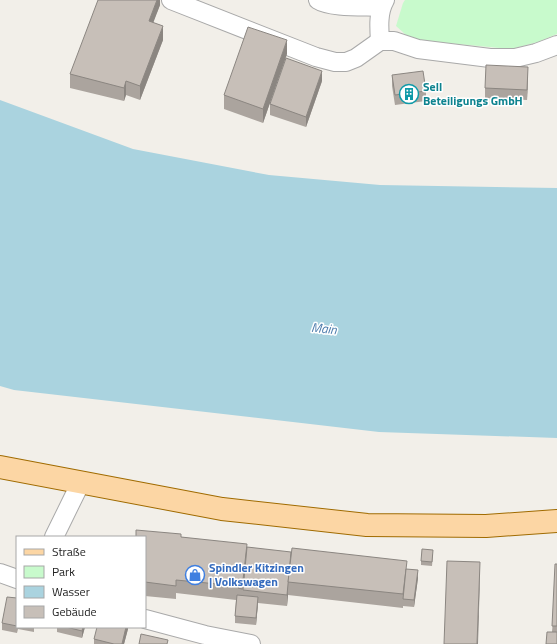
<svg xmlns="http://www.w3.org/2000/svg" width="557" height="644" font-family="'Titillium Web',sans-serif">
	<rect width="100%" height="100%" fill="#f2efe9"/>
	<path fill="#c8facc" d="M405 0H557V34L538 42 511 49 416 40 406 35 396 26 403 3Z"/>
	<path fill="#aad3df" d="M0 100 133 149 269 175 380 185 557 188V438L379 432 14 390 0 386Z"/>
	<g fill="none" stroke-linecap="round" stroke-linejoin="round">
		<g stroke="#a9a9a9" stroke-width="20">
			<g id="minor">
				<path d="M171 0 316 57 335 62H346L356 58 380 41H394L418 49 490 58H515L536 53 557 45"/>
				<path d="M318 0C330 8 366 6 381 7"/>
				<path d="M380 41C379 27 378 12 385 0"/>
				<path d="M54 537 81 482"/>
				<path d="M0 573 17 579"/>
				<path d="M145 619 205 635 251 644"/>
			</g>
		</g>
		<g stroke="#a06b00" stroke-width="24">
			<path id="major" d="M0 467 222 509 367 525 486 526 557 521"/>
		</g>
		<use href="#minor" stroke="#fff" stroke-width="18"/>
		<use href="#major" stroke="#fcd6a4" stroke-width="22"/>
	</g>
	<g fill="#aba49e">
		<path d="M160 0V5L153 22 163 40 140 100 126 95 124 101 70 88V74Z"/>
		<path d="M287 54 263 123 224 109V95Z"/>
		<path d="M392 75 426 91V101L395 105 392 86Z"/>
		<path d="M528 77 527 100 485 98V88Z"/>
		<path d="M322 81 306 127 270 115V104Z"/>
		<path d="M145 537H181L247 547 407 569 418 578 414 607 403 606V608L288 595 287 606 258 603 256 625 235 623V616L236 600 176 593V599L145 596Z"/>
		<path d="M433 554 432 566 421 565V561Z"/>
		<path d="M557 564V644L552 632Z"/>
		<path d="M17 598V627H34V632L18 629 17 633 2 630V623Z"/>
		<path d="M57 627H85L82 638 57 632Z"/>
		<path d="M128 627V629L124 644H94V639Z"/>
	</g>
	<g fill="#8b8681">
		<path d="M157 0H160V5L149 34V21Z"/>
		<path d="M163 26V40L140 100V86Z"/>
		<path d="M287 40V54L263 123V109Z"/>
		<path d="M528 67V77L527 100V90Z"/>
		<path d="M322 71V81L306 127V117Z"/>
		<path d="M126 81V95L124 101V88Z"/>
		<path d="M480 562V575L478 644H477Z"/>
		<path d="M418 570V578L414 607V600Z"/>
		<path d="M288 584V595L287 606V595Z"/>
		<path d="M258 597V604L256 625V618Z"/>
		<path d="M83 627H85L82 638V631Z"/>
		<path d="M126 627H128V629L124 644H122Z"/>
	</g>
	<g fill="#c7bfb8" stroke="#8b8681">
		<path d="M98 0H157L149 21 163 26 140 86 126 81 124 88 70 74Z"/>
		<path d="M248 27 287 40 263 109 224 95Z"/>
		<path d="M286 58 322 71 306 117 270 104Z"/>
		<path d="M486 65 528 67 527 90 485 88Z"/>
		<path d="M423 71 426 91 395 95 392 75Z"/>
		<path d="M136 530 181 534V537L247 544 242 589 238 588V586L176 580V586L145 582V537H136Z"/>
		<path d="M247 547 291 552 287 595 243 590Z"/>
		<path d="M292 548 407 561 403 594 288 582Z"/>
		<path d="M422 549 433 550 432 562 421 561Z"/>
		<path d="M447 561 480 562 477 644H444Z"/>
		<path d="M555 564H557V626H552Z"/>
		<path d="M406 569 418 570 414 600 403 599Z"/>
		<path d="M237 595 258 597 256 618 235 616Z"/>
		<path d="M7 597 17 598V626L2 623Z"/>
		<path d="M66 627H83L82 631Z"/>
		<path d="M97 627H126L122 644H114L94 639Z"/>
		<path d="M547 632H557V644H546Z"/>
		<path d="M141 634 168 640 167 644H139Z"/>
	</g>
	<defs>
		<g id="building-ring" transform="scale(1)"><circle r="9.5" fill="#fff" stroke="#0f9aa8" stroke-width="1.5"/><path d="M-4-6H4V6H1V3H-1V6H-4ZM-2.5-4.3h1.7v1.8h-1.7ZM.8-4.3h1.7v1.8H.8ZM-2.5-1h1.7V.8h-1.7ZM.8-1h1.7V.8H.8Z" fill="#0f9aa8"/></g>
		<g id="shop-ring" transform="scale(1)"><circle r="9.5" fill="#fff" stroke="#3f7fe0" stroke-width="1.5"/><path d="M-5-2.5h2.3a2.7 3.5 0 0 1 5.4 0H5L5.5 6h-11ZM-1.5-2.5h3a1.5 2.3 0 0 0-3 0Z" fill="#3f7fe0"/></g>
	</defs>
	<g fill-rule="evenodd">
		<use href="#building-ring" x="409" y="94"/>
		<use href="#shop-ring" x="195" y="575"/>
	</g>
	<g text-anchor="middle" stroke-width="3" stroke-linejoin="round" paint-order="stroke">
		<g font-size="12" font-weight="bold" fill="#0d838f" stroke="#fff" text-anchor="start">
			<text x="423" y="91">Sell<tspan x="423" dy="14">Beteiligungs GmbH</tspan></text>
		</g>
		<g font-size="12" font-weight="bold" fill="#366cbe" stroke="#fff" text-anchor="start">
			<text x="209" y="572">Spindler Kitzingen<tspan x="209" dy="14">| Volkswagen</tspan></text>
		</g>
		<g font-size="13" font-style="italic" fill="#4a7aab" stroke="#fff">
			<text transform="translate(324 328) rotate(6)" y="5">Main</text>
		</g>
	</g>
	<rect x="16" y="536" width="130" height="92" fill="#ffffff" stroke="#a7a7a7"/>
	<rect x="24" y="549" width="20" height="6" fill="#fcd6a4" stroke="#a7a7a7"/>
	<text x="52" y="556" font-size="12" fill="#222222">Straße</text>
	<rect x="24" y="566" width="20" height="12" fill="#c8facc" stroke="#a7a7a7"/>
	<text x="52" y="576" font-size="12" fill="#222222">Park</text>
	<rect x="24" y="586" width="20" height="12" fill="#aad3df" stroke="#a7a7a7"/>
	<text x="52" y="596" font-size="12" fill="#222222">Wasser</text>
	<rect x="24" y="606" width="20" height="12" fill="#c7bfb8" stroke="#a7a7a7"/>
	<text x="52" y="616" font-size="12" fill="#222222">Gebäude</text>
</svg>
